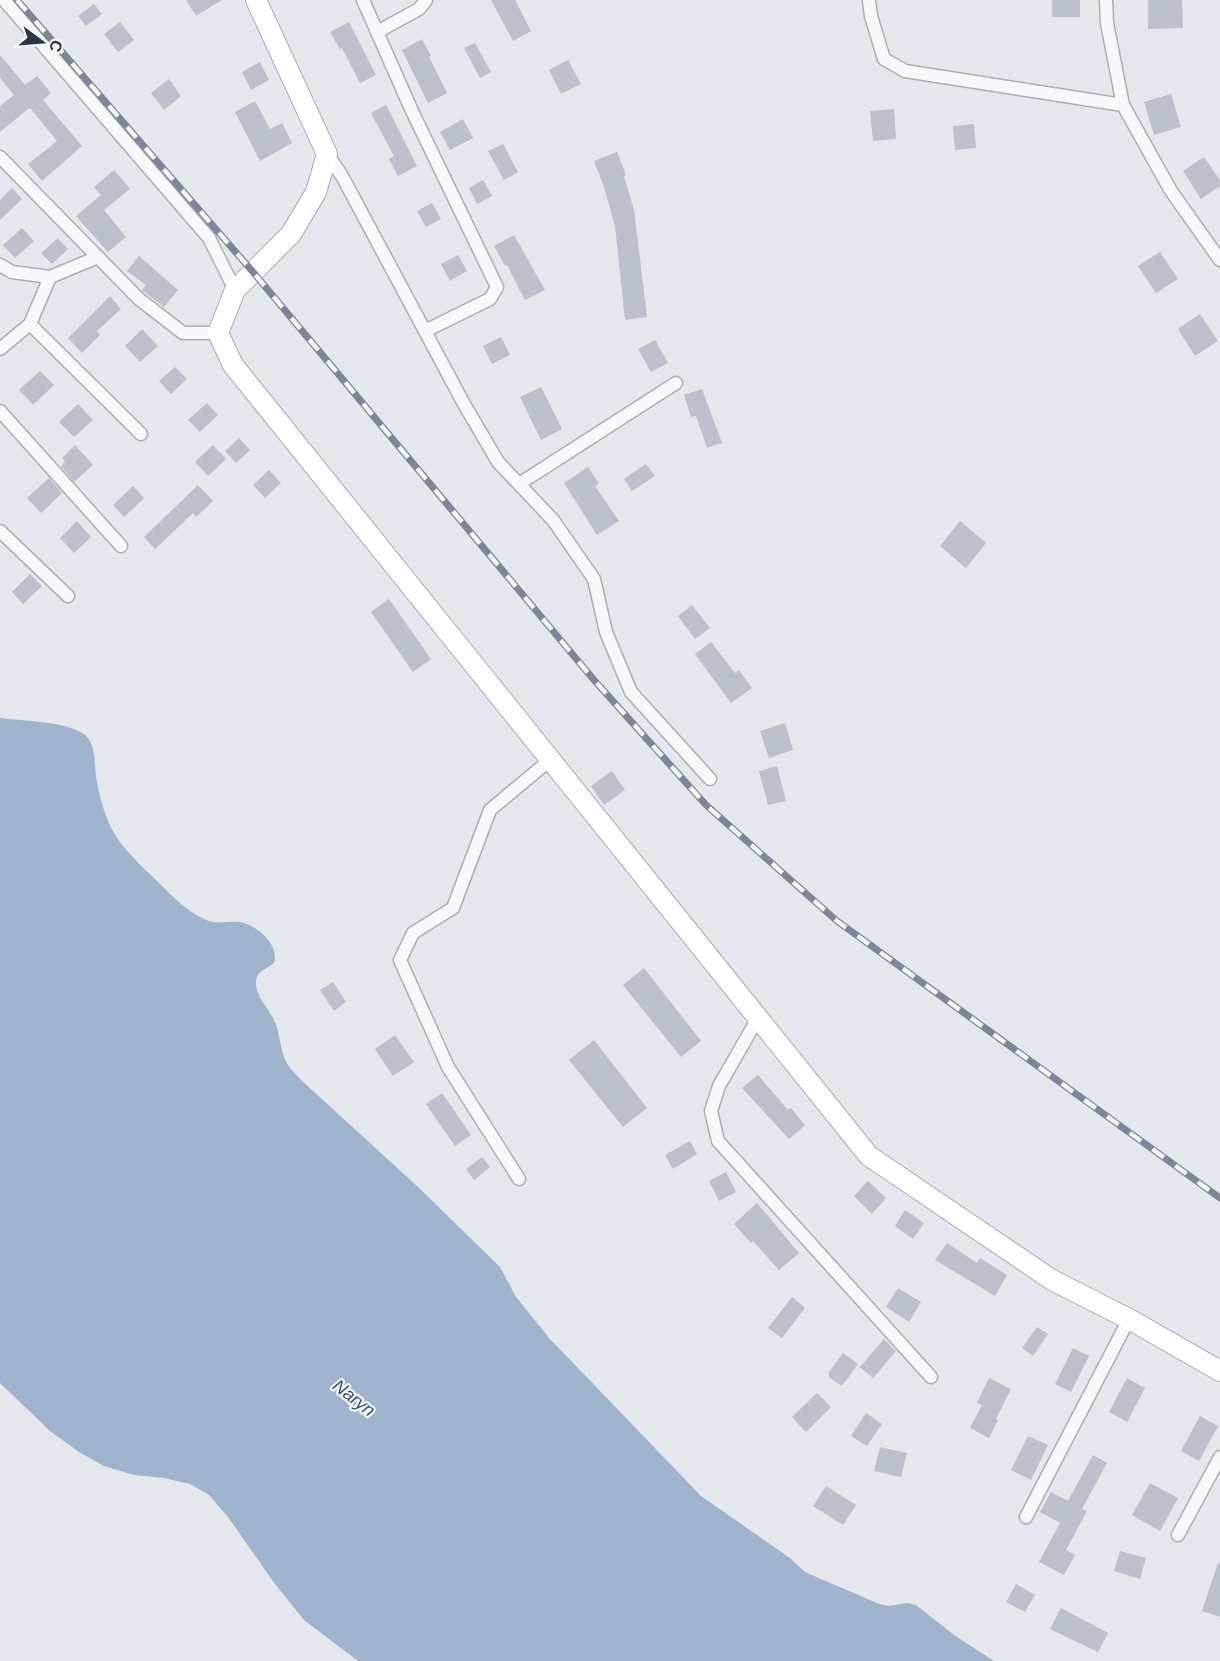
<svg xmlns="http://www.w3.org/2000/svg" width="1220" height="1661" font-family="Helvetica,sans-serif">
	<rect width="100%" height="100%" fill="#e4e7ec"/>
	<path fill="#9fb4cc" d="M0 718C23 721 67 721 85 735 97 745 94 768 97 783 108 837 123 848 161 885 174 898 187 911 204 919 216 925 227 921 240 922 257 925 280 945 274 963 267 969 256 971 256 982 255 996 269 1008 274 1020 281 1034 279 1051 288 1065 291 1070 296 1074 300 1079L417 1186 500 1267 516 1297 550 1339 701 1496 790 1558 805 1572 879 1604 889 1606 907 1603 916 1605 954 1635 994 1661H358L304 1620 275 1584 228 1517 209 1495 190 1484 164 1478 134 1475 104 1466 79 1452 50 1431 0 1383Z"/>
	<g fill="#bbc0ca">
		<path d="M186 0H222L196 16Z"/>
		<path d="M491 0H515L531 31 513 41Z"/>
		<rect x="1052" y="0" width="28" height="17"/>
		<path d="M1148 0H1182L1183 28 1148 29Z"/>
		<path d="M94 4 102 14 86 26 78 16Z"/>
		<path d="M120 22 134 40 118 52 104 34Z"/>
		<path d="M349 22 376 75 360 83 342 48 340 49 330 32Z"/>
		<path d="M422 39 431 56 429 57 447 93 428 103 402 50Z"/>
		<path d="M475 43 491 72 480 78 464 48Z"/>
		<path d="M0 55 25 85 37 76 51 93 43 100 82 146 42 181 28 164 57 141 31 109H28L0 132V106L14 95 0 78Z"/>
		<path d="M568 60 581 84 561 94 549 70Z"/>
		<path d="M260 62 269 80 251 90 242 72Z"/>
		<path d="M169 79 181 96 164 110 151 93Z"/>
		<path d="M1171 94 1181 127 1154 135 1144 102Z"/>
		<path d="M255 101 270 129 282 123 292 143 260 161 235 112Z"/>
		<path d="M386 105 417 166 398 176 389 159 394 156 371 113Z"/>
		<path d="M894 109 896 139 873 141 870 111Z"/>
		<path d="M463 119 473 138 450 150 440 132Z"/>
		<path d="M974 124 976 148 955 150 953 126Z"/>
		<path d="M503 144 518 172 504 180 488 151Z"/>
		<path d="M617 152 626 175 624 176 634 210 647 317 625 320 615 226 604 187 594 161Z"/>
		<path d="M1204 157 1220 180V186L1201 199 1183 171Z"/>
		<path d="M114 170 130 189 104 210 126 237 108 252 76 216 101 195 94 187Z"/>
		<path d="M483 180 492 196 477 204 469 188Z"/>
		<path d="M12 188 22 199 0 220V200Z"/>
		<path d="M432 203 441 219 426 227 417 211Z"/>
		<path d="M22 228 34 241 15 258 3 245Z"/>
		<path d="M514 235 545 290 525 300 507 265 505 266 494 246Z"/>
		<path d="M58 238 68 249 52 264 41 253Z"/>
		<path d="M1160 252 1178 279 1156 293 1138 266Z"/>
		<path d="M458 255 467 271 450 281 441 264Z"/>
		<path d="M139 256 178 290 164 307 142 290 146 285 127 271Z"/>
		<path d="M110 296 121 309 97 331 100 335 82 353 68 338Z"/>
		<path d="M1200 314 1218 341 1195 356 1178 329Z"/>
		<path d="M142 329 158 346 140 362 125 346Z"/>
		<path d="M501 337 510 355 492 364 483 346Z"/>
		<path d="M655 340 668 363 651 372 638 349Z"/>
		<path d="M175 367 187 379 171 394 159 381Z"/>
		<path d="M40 371 54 385 33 405 19 390Z"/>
		<path d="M541 387 562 429 541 440 520 397Z"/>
		<path d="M702 389 722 443 707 448 696 416 691 417 684 395Z"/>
		<path d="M207 403 218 415 200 432 188 420Z"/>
		<path d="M78 404 93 420 74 437 59 422Z"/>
		<path d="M239 438 250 450 236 463 225 451Z"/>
		<path d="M75 445 93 465 74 482 61 466 65 462 62 458Z"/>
		<path d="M213 445 226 459 208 476 195 462Z"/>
		<path d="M646 464 655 476 632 491 624 479Z"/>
		<path d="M588 467 599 483 595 486 619 521 597 535 564 483Z"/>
		<path d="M269 470 281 483 265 498 253 485Z"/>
		<path d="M49 478 62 493 41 513 27 498Z"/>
		<path d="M198 485 213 501 196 517 193 513 155 549 144 537Z"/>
		<path d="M133 486 144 498 124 517 113 505Z"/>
		<path d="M77 521 91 537 74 553 60 538Z"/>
		<path d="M960 521 986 543 966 568 940 546Z"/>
		<path d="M30 574 42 586 23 604 12 592Z"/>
		<path d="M389 599 431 659 413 672 371 612Z"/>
		<path d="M692 605 710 628 695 639 678 616Z"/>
		<path d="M711 642 735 673 739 670 752 688 731 703 695 654Z"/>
		<path d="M785 723 793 750 769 758 760 731Z"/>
		<path d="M777 766 786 801 768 805 759 771Z"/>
		<path d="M612 771 625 790 604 805 591 786Z"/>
		<path d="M644 968 701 1041 681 1057 623 985Z"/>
		<path d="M333 982 346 1002 334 1011 320 990Z"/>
		<path d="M395 1035 414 1062 393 1076 375 1049Z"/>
		<path d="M594 1040 647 1108 623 1127 569 1060Z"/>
		<path d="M758 1075 788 1110 791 1108 805 1125 789 1139 742 1088Z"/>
		<path d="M442 1093 471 1135 455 1146 426 1104Z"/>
		<path d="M690 1141 697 1154 673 1169 665 1155Z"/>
		<path d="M482 1157 490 1167 474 1180 466 1169Z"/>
		<path d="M726 1172 736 1192 719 1201 709 1181Z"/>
		<path d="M868 1181 886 1198 872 1214 854 1196Z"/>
		<path d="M757 1203 799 1253 779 1270 753 1241 751 1243 734 1224Z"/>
		<path d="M905 1210 924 1223 913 1239 895 1226Z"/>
		<path d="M947 1243 977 1263 980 1258 1007 1275 995 1296 935 1260Z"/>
		<path d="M898 1288 921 1302 909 1322 886 1307Z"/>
		<path d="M792 1297 805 1308 782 1338 768 1328Z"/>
		<path d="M1037 1327 1048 1334 1033 1356 1022 1348Z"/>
		<path d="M884 1339 896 1351 873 1378 860 1367Z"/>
		<path d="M1073 1348 1089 1356 1071 1392 1055 1384Z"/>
		<path d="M843 1353 858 1364 842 1386 829 1377V1372Z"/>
		<path d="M989 1378 1011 1389 996 1419 998 1420 989 1438 970 1428 982 1405 977 1403Z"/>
		<path d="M1127 1378 1145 1388 1127 1422 1109 1412Z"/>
		<path d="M817 1393 831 1407 806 1432 792 1417Z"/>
		<path d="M866 1413 882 1424 867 1446 851 1436Z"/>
		<path d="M1200 1416 1218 1426 1199 1461 1181 1451Z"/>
		<path d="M1028 1436 1048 1445 1031 1480 1011 1470Z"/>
		<path d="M880 1447 907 1453 901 1477 874 1471Z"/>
		<path d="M1093 1455 1107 1463 1082 1509 1087 1511 1066 1550 1075 1555 1064 1575 1039 1562 1060 1523 1040 1512 1051 1492 1068 1501Z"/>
		<path d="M1150 1483 1178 1498 1160 1531 1132 1515Z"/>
		<path d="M826 1486 856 1505 843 1525 813 1506Z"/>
		<path d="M1120 1551 1146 1558 1140 1579 1114 1571Z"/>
		<path d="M1218 1563H1220V1617L1202 1611Z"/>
		<path d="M1016 1584 1035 1595 1025 1612 1006 1602Z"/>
		<path d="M1061 1608 1108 1633 1098 1652 1050 1629Z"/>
	</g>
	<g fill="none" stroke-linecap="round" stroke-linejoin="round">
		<g stroke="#a9aeb7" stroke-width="15">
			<g id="street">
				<path d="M4 0 209 238 235 290"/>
				<path d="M363 0 412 111 497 287 490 299 425 331"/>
				<path d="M869 0 871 16 884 59 905 71 1123 105"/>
				<path d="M1106 0 1107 23 1123 105 1171 191 1220 260"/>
				<path d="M377 32 419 9 426 0"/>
				<path d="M327 154 342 176 464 404 498 462 553 520 594 579 606 632 631 692 710 779"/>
				<path d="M0 157 139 299 183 333H218"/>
				<path d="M0 265 12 272 50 277 98 257"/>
				<path d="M30 324 141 434"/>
				<path d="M0 349 30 324 50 277"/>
				<path d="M0 411 121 546"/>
				<path d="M519 484 676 383"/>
				<path d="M0 531 68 596"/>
				<path d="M758 1018 719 1086 711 1111 718 1141 931 1377"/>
				<path d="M519 1179 448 1067 400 960 413 933 453 908 490 810 550 760"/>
				<path d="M1026 1517 1129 1319"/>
				<path d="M1178 1535 1220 1457"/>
			</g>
		</g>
		<g stroke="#a3abb8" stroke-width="22">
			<path id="primary" d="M256 0 327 154 316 192 291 234 235 290 218 333 233 365 869 1156 1052 1280 1129 1319 1220 1371"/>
		</g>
		<use href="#street" stroke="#f7f8fa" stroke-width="12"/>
		<use href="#primary" stroke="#fff" stroke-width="20"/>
		<g stroke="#7d8696" stroke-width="7">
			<path id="rail" d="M17 0 253 272 594 680 706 805 837 921 1220 1198"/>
		</g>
		<use href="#rail" stroke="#f4f6f9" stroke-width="4.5" stroke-dasharray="14" stroke-linecap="butt"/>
	</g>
	<g text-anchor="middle" stroke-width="4.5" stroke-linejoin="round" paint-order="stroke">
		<g font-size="18" font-style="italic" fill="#34527a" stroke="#f4f6f9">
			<text transform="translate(354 1398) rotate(38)" y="6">Naryn</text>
		</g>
	</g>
	<g transform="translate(42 42) rotate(106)" stroke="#f4f6f9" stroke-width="4.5" paint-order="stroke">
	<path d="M0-4.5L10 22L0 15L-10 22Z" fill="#2b3445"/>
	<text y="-9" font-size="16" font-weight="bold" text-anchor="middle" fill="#2b3445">С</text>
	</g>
</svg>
